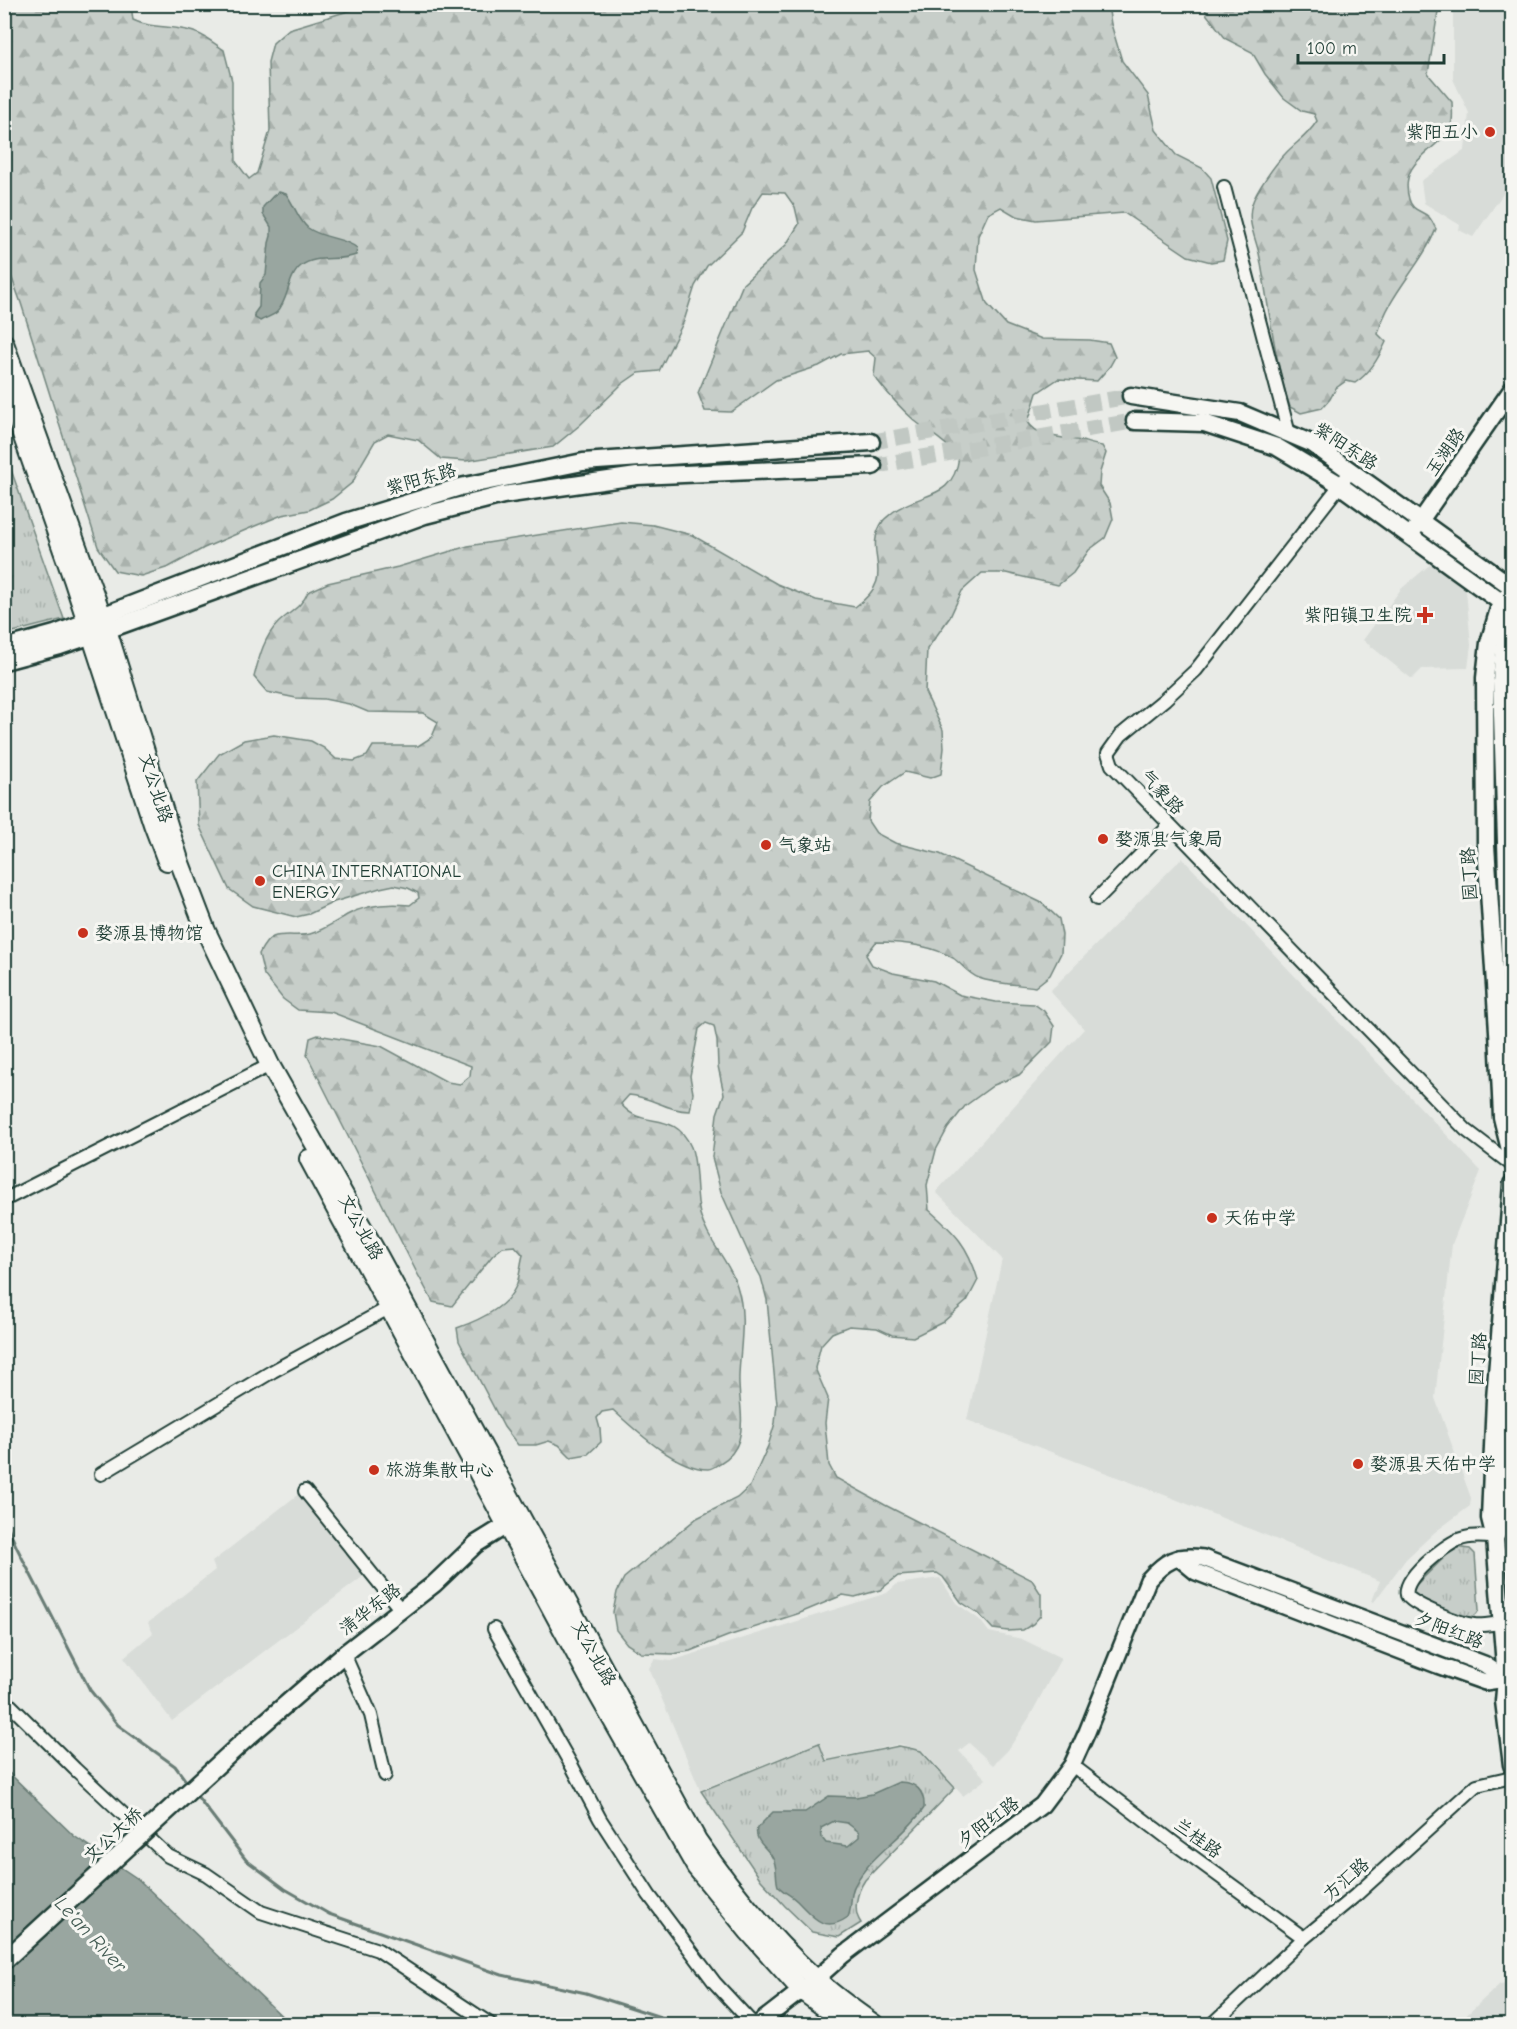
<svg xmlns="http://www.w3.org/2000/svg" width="1517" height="2029" font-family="'Comic Neue','LXGW WenKai TC',sans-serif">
	<defs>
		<pattern id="forest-firs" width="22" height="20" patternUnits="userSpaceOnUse" patternTransform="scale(1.5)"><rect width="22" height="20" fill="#c7cec9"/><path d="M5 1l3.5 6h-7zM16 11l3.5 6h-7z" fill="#aab2ad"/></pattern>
		<pattern id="park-tufts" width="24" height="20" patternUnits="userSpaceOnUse" patternTransform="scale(1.5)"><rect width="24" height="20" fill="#c7cec9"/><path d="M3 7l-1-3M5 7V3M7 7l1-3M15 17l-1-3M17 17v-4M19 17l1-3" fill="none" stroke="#aab2ad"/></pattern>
	</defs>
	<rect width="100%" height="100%" fill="#e9ebe7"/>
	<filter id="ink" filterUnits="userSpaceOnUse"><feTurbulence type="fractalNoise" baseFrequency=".0167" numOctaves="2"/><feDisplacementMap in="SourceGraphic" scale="12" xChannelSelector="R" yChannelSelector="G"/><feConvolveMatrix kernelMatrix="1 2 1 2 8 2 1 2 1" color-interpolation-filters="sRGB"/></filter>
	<g filter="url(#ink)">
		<g fill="#d8dcd8">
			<path d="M1453 5H1512V181L1473 237 1459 230 1460 225 1424 203 1421 181 1465 150 1469 113 1453 79Z"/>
			<path d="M1432 563 1466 590 1471 645 1468 668 1422 669 1412 679 1363 640 1401 589Z"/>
			<path d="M1182 858 1481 1171 1452 1244 1435 1398 1471 1498 1470 1506 1435 1532 1406 1559 1374 1602 1372 1601 1380 1581 1175 1499 967 1420 1002 1259 936 1192 1084 1029 1050 991Z"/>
			<path d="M301 1492 365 1575 172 1721 124 1657 153 1633 148 1623 215 1570 212 1562Z"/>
			<path d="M940 1578 956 1603 980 1620 989 1632 1022 1639 1061 1658 1029 1718 1008 1750 993 1765 969 1743 959 1751 986 1779 963 1796 923 1751 900 1744 827 1760 819 1742 700 1790 649 1668 655 1659 671 1661 887 1593 897 1584Z"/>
			<path d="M1512 1982V2024H1457L1500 1984Z"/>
		</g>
		<g fill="url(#forest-firs)" stroke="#73867e" stroke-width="1.5">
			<path d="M5 5H131L133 20C153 30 178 24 199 34 208 38 216 45 224 50L232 81V108L235 130 236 162 249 179 257 173 270 131 268 62 273 43 289 29 368 5H1108L1111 24 1122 61 1148 95 1156 130 1176 155 1202 168 1211 178 1227 241 1223 260 1211 262 1188 256 1124 213 1036 220 1016 216 1001 207 988 214 978 236 976 270 987 304 1006 325 1042 339 1090 340 1109 343 1115 357 1110 366 1097 381 1058 379 1037 393 1028 422C1038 439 1066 437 1082 441 1089 443 1095 445 1102 446L1106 453 1100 472 1099 486 1110 503 1113 519 1105 538 1089 550 1073 573 1058 585 1006 573H982L962 591 950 617 927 649 925 692 943 730 944 748 941 774 930 778 905 772 883 787 870 802 868 821 876 833 895 843 940 854 1042 903 1059 919 1062 935 1061 953 1050 975 1035 987C1017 984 995 984 979 978 968 974 962 964 953 958 931 945 901 942 876 942L866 955 872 965 893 973 934 981 960 995 996 1002 1034 1004 1044 1011 1054 1026 1052 1042 1019 1075 994 1085 965 1106 948 1128 936 1150 927 1185 929 1210C955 1233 968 1245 978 1280L967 1301 943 1322 913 1337 892 1335 877 1328 849 1326 832 1333 821 1345 815 1368 828 1398 825 1423 829 1465 836 1478 885 1505 1032 1580 1041 1594V1615L1033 1624 1023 1630 1008 1631 993 1629 979 1614 961 1602 943 1577 937 1573 898 1576 880 1590 855 1597 843 1595 800 1613 728 1636 690 1651 673 1654 641 1653 627 1644 616 1630 613 1612 617 1592 624 1578 697 1518 737 1498 750 1486 768 1446 775 1423 777 1404 767 1300 761 1277 751 1259 721 1192 712 1157 717 1114 724 1094 718 1066 717 1041 714 1026 706 1023 699 1029 690 1076 693 1093 690 1111C667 1111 652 1097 629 1095L621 1104C642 1131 674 1108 691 1147 698 1163 695 1194 700 1214 707 1241 729 1260 737 1286 747 1317 740 1345 739 1376 738 1397 745 1419 739 1440 736 1450 729 1458 720 1463 716 1466 712 1469 708 1469 676 1469 635 1430 613 1410L602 1412 597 1418 600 1429 601 1442 588 1454 571 1457 559 1445 549 1441 536 1445H518L504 1427 459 1341 457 1328C477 1321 505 1309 515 1288 520 1279 520 1265 523 1255L515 1246 503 1247 493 1255 452 1306 433 1302 416 1271 307 1055 310 1038 318 1035 381 1046 447 1082 460 1084 470 1076 471 1066 331 1012 298 1010 283 999 264 975 259 954C262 948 266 940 273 937 284 933 299 937 310 934 324 930 335 922 347 915 366 904 390 903 410 905L419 898 418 893 408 888 394 885 380 888 334 902 309 914 296 917 253 906 229 889 199 825 197 782 219 754 244 740 274 735 311 741 324 748 336 759 354 761 367 756 373 746H418L432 737 438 722 423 713 368 712 349 704 324 699 296 698 267 692 254 677C259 658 264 637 278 623 288 613 302 607 308 592L328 583 398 567 468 546 621 522 653 525 692 535 777 584 816 600 855 607C901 575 860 555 883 521 885 518 890 515 893 512 922 491 953 501 959 457 946 442 930 433 915 421 899 407 887 393 874 376L876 358 868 351 841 354 819 366 776 380 731 412 705 411 698 393 743 284 786 245 799 224 795 207 785 193 763 192 752 208 742 232 707 266 695 286 684 321 659 371 638 373 622 384 580 425 553 447 466 461 441 459 418 440 388 434 375 441 362 463 353 482 332 499 309 510 282 515 255 526 204 548 169 567 141 576 115 571 98 547 21 303 5 259Z"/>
			<path d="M1204 5H1439L1428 74 1452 102C1452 107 1453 115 1452 121 1445 151 1397 156 1409 199 1412 211 1421 210 1429 217 1432 220 1434 226 1436 229 1421 267 1388 294 1378 334L1386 342C1378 359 1370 373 1355 383L1346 381 1336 388 1330 399 1322 408 1301 413 1290 407C1274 359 1269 307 1260 258 1257 240 1246 222 1252 204 1256 191 1275 164 1285 154 1297 141 1306 138 1317 121L1314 114 1302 111 1284 98 1265 74 1252 52 1226 39 1207 15Z"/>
		</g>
		<g fill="url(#park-tufts)" stroke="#73867e" stroke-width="1.5">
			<path d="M4 450 64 619 5 634H4Z"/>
			<path d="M1455 1547 1470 1549 1475 1554 1479 1610C1469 1632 1428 1603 1412 1595L1416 1585Z"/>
			<path d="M819 1743 826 1761 899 1746 909 1748 921 1751 955 1788 865 1880C857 1892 852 1911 861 1923L839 1937 812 1932 785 1906 761 1880 701 1791Z"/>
		</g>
		<g fill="#99a6a0" stroke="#687c75" stroke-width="1.5" fill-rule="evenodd">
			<path d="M279 192 286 194C294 204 298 220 308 228 323 239 344 237 357 248L356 255C339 262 316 254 301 266 287 277 289 300 277 312 273 316 265 318 260 321L255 318 254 314 259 307 260 283 266 275 269 243 271 236V227L263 214V207L273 196Z"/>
			<path d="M4 1768 74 1836 138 1879 290 2024H13L4 2013Z"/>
			<path d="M899 1782C916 1782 925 1791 924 1808 905 1837 871 1854 855 1885 849 1895 853 1906 848 1917 824 1934 813 1917 797 1901 791 1895 784 1893 778 1886 775 1877 778 1866 772 1857 767 1847 754 1842 757 1828L773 1812H805L829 1796 856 1797 872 1794ZM834 1821 847 1823 859 1832V1837L848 1846 826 1843 822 1838 821 1828Z"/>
		</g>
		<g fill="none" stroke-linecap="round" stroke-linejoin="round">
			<g stroke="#687c75" stroke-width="3">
				<path d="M4 1517 16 1546 90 1690 118 1725 175 1766 189 1785"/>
				<path d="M194 1792 246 1860 285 1889 329 1914 502 1975 586 1993 682 2024"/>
			</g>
			<g stroke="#c1c8c3" stroke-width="16" stroke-dasharray="16 8" stroke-linecap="butt">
				<path d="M871 442 1131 396"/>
				<path d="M873 466 1135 421"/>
			</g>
			<g stroke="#1f3d34" stroke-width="16">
				<g id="minor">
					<path d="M1224 187 1289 434"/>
					<path d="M1351 471 1196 670 1165 699 1121 735 1108 753 1112 765 1466 1130 1512 1165"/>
					<path d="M1097 899 1169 826"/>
					<path d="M10 1197 270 1065"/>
					<path d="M101 1474 273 1371 396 1304"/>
					<path d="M305 1491 401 1610"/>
					<path d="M1495 1538C1482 1536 1470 1535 1458 1540 1444 1546 1402 1578 1407 1595 1411 1605 1462 1624 1474 1625 1483 1626 1492 1624 1501 1623"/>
					<path d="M494 1629 573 1768 600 1819 649 1895 715 1983 753 2024"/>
					<path d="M344 1654 371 1715 385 1775"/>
					<path d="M4 1699 75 1769 168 1856 206 1874 261 1912 378 1950 490 2024"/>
					<path d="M1072 1765 1178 1846 1304 1938"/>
					<path d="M1213 2024 1304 1938 1356 1895 1477 1785 1512 1777"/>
				</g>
			</g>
			<g stroke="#1f3d34" stroke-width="20">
				<g id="tertiary">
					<path d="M1410 536 1512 389"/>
					<path d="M1179 1558 1196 1572 1437 1665 1485 1682 1506 1679"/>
					<path d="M1497 1563 1512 1562"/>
					<path d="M758 2024 816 1979 843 1955 1042 1805 1072 1765 1087 1732 1148 1580C1165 1561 1176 1554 1203 1558L1484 1664 1506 1679"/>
				</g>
			</g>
			<g stroke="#1f3d34" stroke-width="21">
				<g id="secondary">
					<path d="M1131 396 1240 413 1313 444 1512 587"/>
					<path d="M1135 421 1204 423 1277 447 1334 481 1501 602 1512 612"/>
					<path d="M1512 592 1501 602 1489 643 1485 678 1486 845 1498 1031 1502 1117 1512 1158"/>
					<path d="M1512 607 1505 634 1501 682 1512 1034"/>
					<path d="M4 648 55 634 346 522 460 487 583 462 871 442"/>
					<path d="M4 661 60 646 107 630 425 515 503 495 637 476 873 466"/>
					<path d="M1512 1184 1495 1399 1490 1518 1495 1538 1506 1679 1504 1701 1512 1765"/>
					<path d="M1495 1538 1504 1519 1509 1400 1512 1371"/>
					<path d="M247 1738 344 1654 434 1584 476 1544 518 1518"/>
				</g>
			</g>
			<g stroke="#1f3d34" stroke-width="22">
				<g id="primary">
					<path d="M4 343 107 630 180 863 206 931 270 1065 379 1257 697 1840C732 1891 770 1938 816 1979 834 1996 854 2010 874 2024"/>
					<path d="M4 383 73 579 153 824 167 861"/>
					<path d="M309 1159 596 1691 696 1867 749 1932 801 1990 847 2024"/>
				</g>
			</g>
			<use href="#minor" stroke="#f6f6f2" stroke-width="12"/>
			<use href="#tertiary" stroke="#f6f6f2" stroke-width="15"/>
			<use href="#secondary" stroke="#f6f6f2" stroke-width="16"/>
			<use href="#primary" stroke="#f6f6f2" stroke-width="18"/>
			<g stroke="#1f3d34" stroke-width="21" stroke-linecap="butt">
				<path id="secondary-bridge" d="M4 1961 247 1738"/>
			</g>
			<use href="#secondary-bridge" stroke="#f6f6f2" stroke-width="16"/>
		</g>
	</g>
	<g fill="#c8321e" stroke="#f6f6f2" stroke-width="2">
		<circle cx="1490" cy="132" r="6"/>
		<path d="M1422 606h6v6h6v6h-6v6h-6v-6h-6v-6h6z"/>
		<circle cx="1103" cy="839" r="6"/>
		<circle cx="766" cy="845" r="6"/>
		<circle cx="260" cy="881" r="6"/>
		<circle cx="83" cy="933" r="6"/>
		<circle cx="1212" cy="1218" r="6"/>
		<circle cx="1358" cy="1464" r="6"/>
		<circle cx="374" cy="1470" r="6"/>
	</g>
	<g text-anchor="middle" stroke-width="6" stroke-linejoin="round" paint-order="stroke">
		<g font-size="18" fill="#1f3d34" stroke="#f6f6f2" text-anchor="start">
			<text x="1478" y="138" text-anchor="end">紫阳五小</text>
			<text x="1412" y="621" text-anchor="end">紫阳镇卫生院</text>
			<text x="1115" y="845">婺源县气象局</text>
			<text x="778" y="851">气象站</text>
			<text x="272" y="877">CHINA INTERNATIONAL<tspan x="272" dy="21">ENERGY</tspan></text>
			<text x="95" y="939">婺源县博物馆</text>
			<text x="1224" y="1224">天佑中学</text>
			<text x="1370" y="1470">婺源县天佑中学</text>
			<text x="386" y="1476">旅游集散中心</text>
		</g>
		<g font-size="18" fill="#1f3d34" stroke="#f6f6f2">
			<text transform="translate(1346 446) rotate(33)" y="6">紫阳东路</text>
			<text transform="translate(1445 452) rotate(-55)" y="6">玉湖路</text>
			<text transform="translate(421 479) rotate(-16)" y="6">紫阳东路</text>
			<text transform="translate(156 788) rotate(72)" y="6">文公北路</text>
			<text transform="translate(1162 792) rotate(46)" y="6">气象路</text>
			<text transform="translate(1469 874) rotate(-93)" y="6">园丁路</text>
			<text transform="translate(361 1227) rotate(61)" y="6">文公北路</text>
			<text transform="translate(1478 1359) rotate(-86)" y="6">园丁路</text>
			<text transform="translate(370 1609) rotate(-38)" y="6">清华东路</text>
			<text transform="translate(1449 1630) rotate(21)" y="6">夕阳红路</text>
			<text transform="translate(594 1653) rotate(61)" y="6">文公北路</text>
			<text transform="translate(988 1822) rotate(-37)" y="6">夕阳红路</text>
			<text transform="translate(113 1835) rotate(-42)" y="6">文公大桥</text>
			<text transform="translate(1198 1838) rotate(36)" y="6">兰桂路</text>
			<text transform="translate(1346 1879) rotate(-41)" y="6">方汇路</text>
		</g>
		<g font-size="20" font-style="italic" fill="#445c54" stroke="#f6f6f2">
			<text transform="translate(91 1934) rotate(47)" y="7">Le'an River</text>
		</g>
	</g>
	<rect width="1517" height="2029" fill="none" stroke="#f6f6f2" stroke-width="24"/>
	<rect x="12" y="12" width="1493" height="2005" fill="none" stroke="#1f3d34" stroke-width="2" filter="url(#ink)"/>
	<path d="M1298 54v9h146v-9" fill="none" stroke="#1f3d34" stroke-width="3"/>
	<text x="1307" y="54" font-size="18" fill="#1f3d34" stroke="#f6f6f2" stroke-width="4.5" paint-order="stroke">100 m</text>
</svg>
